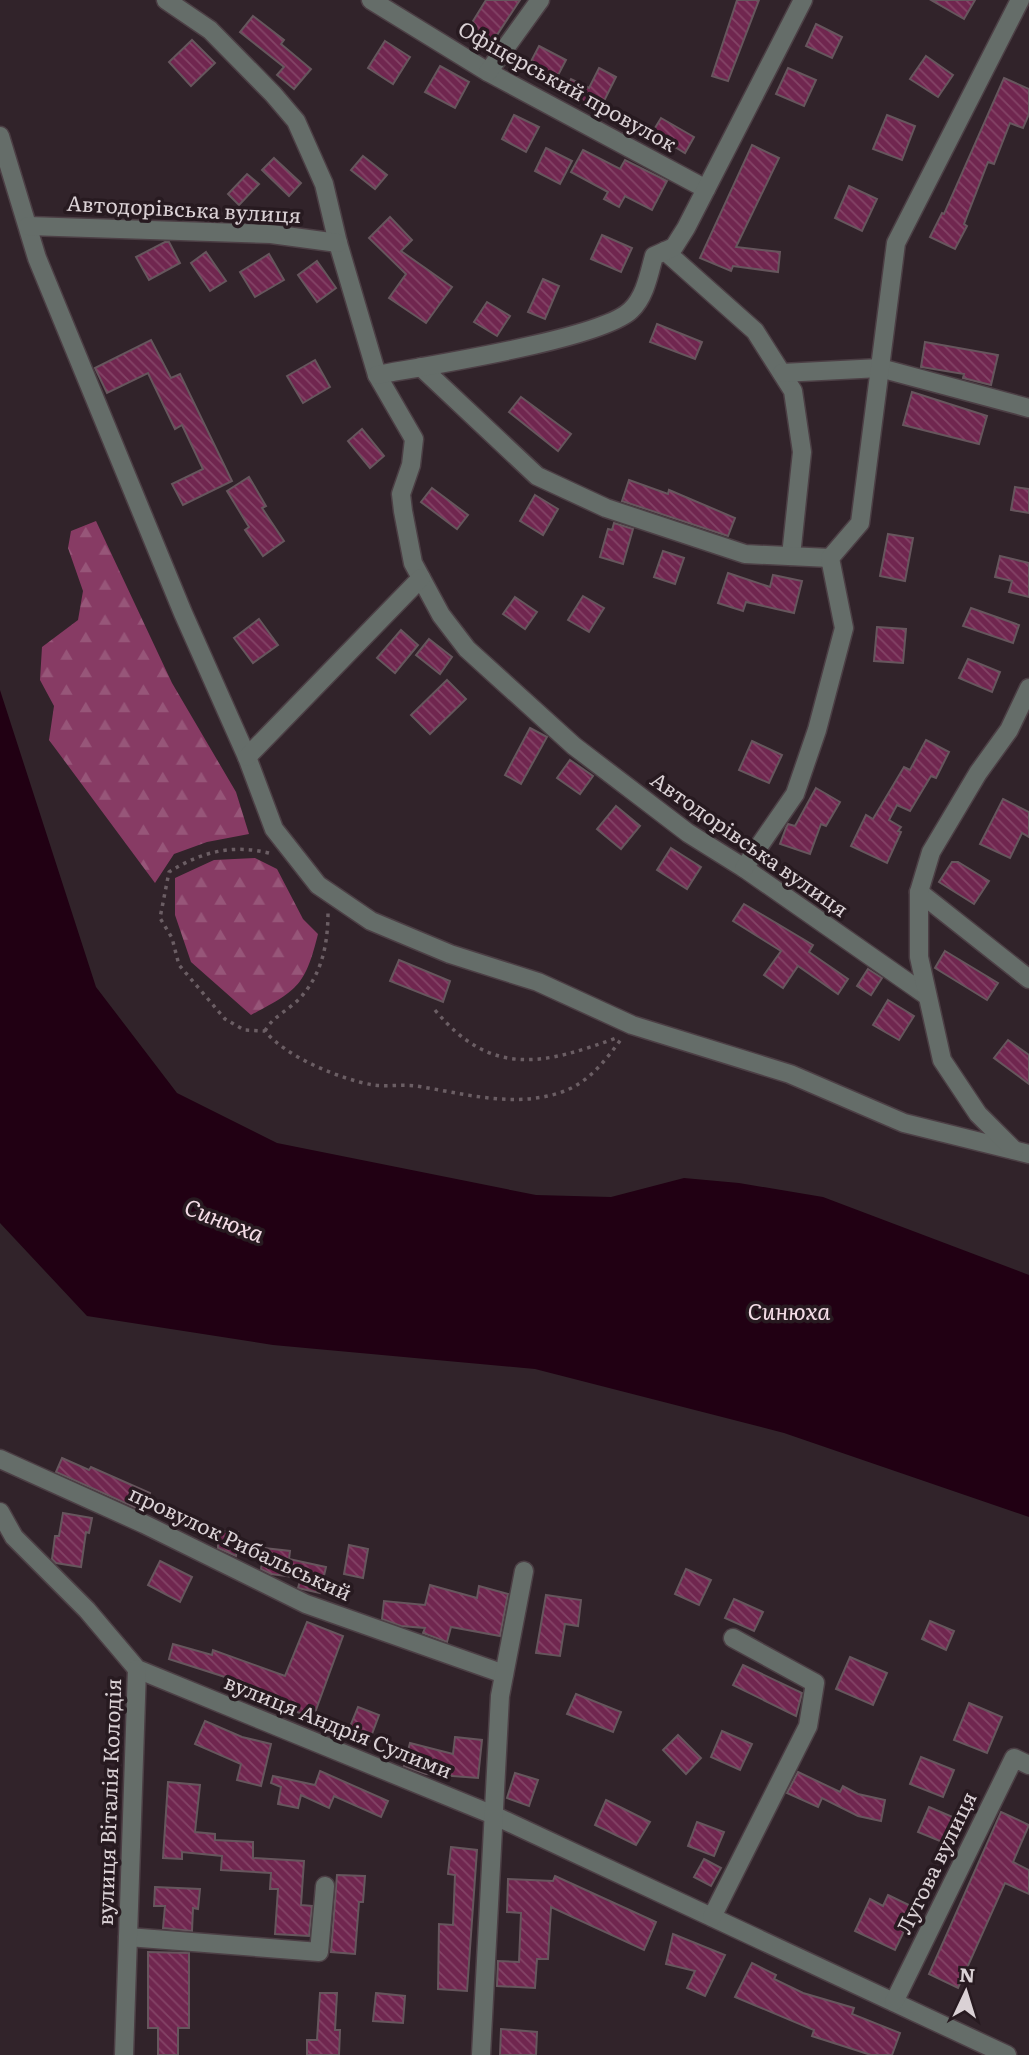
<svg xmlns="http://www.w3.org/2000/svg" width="1029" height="2055" font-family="Literata,serif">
	<defs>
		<pattern id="forest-firs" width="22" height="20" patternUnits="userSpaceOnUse" patternTransform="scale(1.75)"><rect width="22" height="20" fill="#873b64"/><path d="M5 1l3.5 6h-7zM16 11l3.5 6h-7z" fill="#975679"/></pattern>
		<pattern id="building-back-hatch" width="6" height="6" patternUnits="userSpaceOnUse" patternTransform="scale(1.75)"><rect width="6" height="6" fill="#70264f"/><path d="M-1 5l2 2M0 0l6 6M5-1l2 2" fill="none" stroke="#844467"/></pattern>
	</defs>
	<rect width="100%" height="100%" fill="#31232a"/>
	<g fill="url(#forest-firs)">
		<path d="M96 521 172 683 236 792 249 834 207 842 174 854 155 883 49 740 54 706 40 680 42 647 78 620 83 591 68 548 71 531Z"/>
		<path d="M255 858 277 869 303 919 318 934C305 986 298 990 251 1015L191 962 175 915V878L214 860Z"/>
	</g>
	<path fill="#210013" d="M0 690 96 987 177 1093 277 1143 536 1195 611 1197 684 1178 739 1183 823 1197 1029 1275V1517L784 1433 535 1369 273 1345 87 1316 0 1223Z"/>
	<g fill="url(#building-back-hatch)" stroke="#66565d" stroke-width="2">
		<path d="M486 0H520L493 41 470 26Z"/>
		<path d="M737 0H759L728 81 712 76Z"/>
		<path d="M931 0H975L964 19Z"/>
		<path d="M253 16 284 40 281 44 311 69 294 89 277 75 284 67 240 32Z"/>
		<path d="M816 24 842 37 832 58 806 46Z"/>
		<path d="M192 40 215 63 191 86 169 62Z"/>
		<path d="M385 41 410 57 393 84 368 68Z"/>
		<path d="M539 46 566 60 554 83 527 69Z"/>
		<path d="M926 56 953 75 938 97 910 79Z"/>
		<path d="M440 66 469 82 455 108 425 92Z"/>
		<path d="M599 68 616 77 598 113 563 95 571 79 589 88Z"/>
		<path d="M788 68 816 80 804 106 776 94Z"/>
		<path d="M1004 78 1029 89V114L1023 128 1010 123 994 164 988 162 964 224 967 226 955 249 930 237 942 213 944 214Z"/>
		<path d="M514 115 539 127 526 152 502 139Z"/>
		<path d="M887 115 915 126 902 160 873 149Z"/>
		<path d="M661 118 694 137 685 153 652 133Z"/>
		<path d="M752 145 779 158 736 247 780 252 778 272 733 266 731 271 700 258Z"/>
		<path d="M546 148 572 161 560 184 535 171Z"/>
		<path d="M583 150 620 169 625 160 667 181 652 210 625 196 619 207 604 199 608 192 571 172Z"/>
		<path d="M363 156 387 175 375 189 351 170Z"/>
		<path d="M274 158 301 183 289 196 262 170Z"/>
		<path d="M247 174 259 184 239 205 228 194Z"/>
		<path d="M849 186 877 199 862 231 835 218Z"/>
		<path d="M390 217 412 240 401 251 452 287 426 323 389 298 406 274 369 238Z"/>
		<path d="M602 235 632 248 621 272 591 259Z"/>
		<path d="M165 242H169L180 263 149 280 136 257Z"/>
		<path d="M206 252 226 281 210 291 191 263Z"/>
		<path d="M269 254 284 280 255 297 240 272Z"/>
		<path d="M317 261 336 288 317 302 298 275Z"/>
		<path d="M543 279 559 286 545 319 528 312Z"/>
		<path d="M487 302 510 316 497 336 474 322Z"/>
		<path d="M657 324 702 342 695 359 650 342Z"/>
		<path d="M151 340 171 378 180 374 232 481 183 505 172 484 203 469 182 425 175 429 148 373 107 393 95 368Z"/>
		<path d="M925 342 998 355 991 385 963 378 964 374 921 367Z"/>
		<path d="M315 360 330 387 303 403 287 376Z"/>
		<path d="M912 392 987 416 979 444 903 425Z"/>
		<path d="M521 397 571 434 558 451 509 412Z"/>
		<path d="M362 429 384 456 370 468 348 441Z"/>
		<path d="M249 477 266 506 262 508 284 541 263 556 245 530 249 527 227 491Z"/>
		<path d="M629 480 668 494 669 490 735 518 728 536 622 501Z"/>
		<path d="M1015 487 1029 489V513L1011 510Z"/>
		<path d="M432 488 468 515 457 529 421 502Z"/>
		<path d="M535 495 558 509 543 535 520 521Z"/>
		<path d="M614 523 633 529 623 564 600 557 608 529 612 530Z"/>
		<path d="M888 534 913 538 905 581 880 576Z"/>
		<path d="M663 551 684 558 675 584 654 577Z"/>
		<path d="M1000 556 1029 563V597L1009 592 1012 581 995 577Z"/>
		<path d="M728 573 770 587 773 575 802 581 794 613 746 602 743 611 718 603Z"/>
		<path d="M583 596 604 608 589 632 568 620Z"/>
		<path d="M515 597 537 612 525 629 503 614Z"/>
		<path d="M971 608 1019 625 1013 643 963 626Z"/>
		<path d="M259 619 278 645 253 663 234 638Z"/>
		<path d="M877 627 906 629 903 663 874 661Z"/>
		<path d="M401 630 418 645 395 673 377 658Z"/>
		<path d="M429 639 452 657 440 674 416 655Z"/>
		<path d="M968 659 1000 672 992 692 959 678Z"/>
		<path d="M447 680 466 699 430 734 411 715Z"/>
		<path d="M530 728 547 737 521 784 505 775Z"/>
		<path d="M926 740 949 752 936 778 931 776 910 811 897 805 889 820 901 827 898 831 901 832 887 863 851 846 866 815 873 819 904 767 910 770Z"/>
		<path d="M752 741 782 755 769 783 739 770Z"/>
		<path d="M570 760 593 776 580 794 557 778Z"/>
		<path d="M816 788 840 802 826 826 821 824 810 854 780 844 786 828 788 824 795 826Z"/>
		<path d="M1003 799 1029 812V837L1022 833 1010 858 980 844Z"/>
		<path d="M616 806 640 826 621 849 597 829Z"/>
		<path d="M671 848 701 867 687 889 657 870Z"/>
		<path d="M952 862H958L989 881 974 904 939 882Z"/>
		<path d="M744 904 813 945 809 952 848 979 838 994 798 966 783 988 764 975 781 951 733 921Z"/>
		<path d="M945 951 998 983 987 1000 935 968Z"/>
		<path d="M399 960 450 981 443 1002 390 981Z"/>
		<path d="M868 969 882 978 871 995 857 986Z"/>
		<path d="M888 1000 914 1016 899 1040 873 1025Z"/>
		<path d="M1008 1040 1029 1055V1084L994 1058Z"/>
		<path d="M62 1458 89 1470 91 1467 150 1493 143 1511 56 1472Z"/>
		<path d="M63 1513 92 1518 89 1533 86 1532 81 1567 56 1563 52 1559 55 1536H59Z"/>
		<path d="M218 1531 238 1532 236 1556 218 1548Z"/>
		<path d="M349 1545 368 1549 363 1578 344 1574Z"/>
		<path d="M264 1548 290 1551 289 1559 326 1567 320 1593 298 1588 301 1578 271 1574 261 1569Z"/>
		<path d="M160 1561 192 1577 180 1602 148 1585Z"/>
		<path d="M686 1569 711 1580 699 1605 675 1594Z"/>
		<path d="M430 1585 477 1598 479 1586 508 1594 500 1636 451 1627 447 1642 423 1633 425 1628 401 1626 382 1619 384 1601 425 1605Z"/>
		<path d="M546 1595 581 1600 578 1626 565 1624 560 1656 536 1653Z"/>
		<path d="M734 1599 763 1612 754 1631 725 1618Z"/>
		<path d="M930 1621 954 1631 946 1650 922 1639Z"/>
		<path d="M307 1622 343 1636 313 1718 289 1709 291 1703 249 1688 250 1685 169 1659 173 1644 212 1655 213 1650 285 1676Z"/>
		<path d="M850 1657 887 1673 873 1705 836 1689Z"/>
		<path d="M743 1665 802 1693 796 1716 733 1685Z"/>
		<path d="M576 1694 621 1712 613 1732 567 1714Z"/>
		<path d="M969 1703 1002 1717 987 1753 954 1740Z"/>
		<path d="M358 1707 379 1715 369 1742 347 1734Z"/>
		<path d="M205 1721 242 1737 271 1744 261 1786 237 1780 241 1764 195 1744Z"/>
		<path d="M722 1731 752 1744 740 1770 711 1757Z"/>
		<path d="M678 1735 701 1758 686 1774 663 1750Z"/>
		<path d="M455 1737 482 1740 478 1778 426 1774 404 1766 410 1743 453 1754Z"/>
		<path d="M921 1757 954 1770 943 1797 910 1784Z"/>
		<path d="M320 1771 388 1801 381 1817 334 1796 329 1808 301 1795 298 1808 278 1804 281 1787 271 1783 273 1776 315 1785Z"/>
		<path d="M798 1772 840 1792 843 1786 858 1794 885 1800 881 1821 858 1816 822 1798 818 1807 787 1793Z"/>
		<path d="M515 1773 538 1780 529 1806 507 1798Z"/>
		<path d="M168 1782 200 1785 195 1832 215 1834V1840L253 1842V1858L304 1861 301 1905 312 1906 309 1936 275 1934 278 1889H270L271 1873 221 1870 222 1856 182 1852V1859L163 1858Z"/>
		<path d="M606 1800 650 1822 636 1845 595 1825Z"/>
		<path d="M929 1807 962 1821 952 1846 918 1832Z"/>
		<path d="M1001 1812 1029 1825 1013 1862 1029 1870V1894L1005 1883 958 1988 929 1974Z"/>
		<path d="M697 1822 724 1832 714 1856 688 1846Z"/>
		<path d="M451 1847 477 1850 467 1991 438 1989 439 1924 453 1925 455 1875 448 1874Z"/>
		<path d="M704 1859 721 1868 711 1886 694 1877Z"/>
		<path d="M337 1875 365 1876 363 1902H359L355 1954 331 1952Z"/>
		<path d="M555 1876 656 1922 644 1950 551 1907 548 1959H537L535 1988 497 1986 498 1961 519 1962 521 1913 507 1912 508 1879 553 1881Z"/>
		<path d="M155 1887 200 1889 198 1909 193 1908 192 1931 163 1928 165 1906H154Z"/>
		<path d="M888 1895 915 1908 895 1950 855 1931 870 1899 883 1906Z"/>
		<path d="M673 1934 725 1955 705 1996 687 1988 695 1971 666 1964Z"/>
		<path d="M148 1952 189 1953V2028H178V2055H158V2028H148Z"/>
		<path d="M752 1963 776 1975 774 1979 803 1993 854 2008 852 2014 900 2033 892 2055H871L812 2036 814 2030 735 1997Z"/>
		<path d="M320 1993H337L335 2030H340L339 2055H307V2040H317Z"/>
		<path d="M376 1993 405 1996 403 2023 373 2021Z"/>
		<path d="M501 2029 537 2032 536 2055H500Z"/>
	</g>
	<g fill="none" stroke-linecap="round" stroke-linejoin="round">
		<g stroke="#4c3f45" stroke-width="21">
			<g id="minor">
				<path d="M166 0 210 30 273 94 296 121 324 184 338 243 377 375 414 439 411 465 401 494 403 511 413 563 441 615 467 649 574 746 688 833 744 868 926 995"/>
				<path d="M371 0 488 72 706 189"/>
				<path d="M488 72 540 0"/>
				<path d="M0 136 37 258 183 613 247 757 274 829 318 885 371 921 450 954 538 982 632 1025 790 1074 904 1123 1029 1154"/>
				<path d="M28 226 271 234 338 243"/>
				<path d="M665 251 755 331 793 391 802 452 791 556"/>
				<path d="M421 367 537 476 606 508 745 554 830 558"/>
				<path d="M782 373 880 368 1029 408"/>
				<path d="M377 375C425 366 602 339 631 310 645 297 649 274 654 256L674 247 686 228 803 0"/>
				<path d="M247 757 421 578"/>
				<path d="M744 868 795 794 817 730 844 628 830 558 860 523 896 243 1020 0"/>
				<path d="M919 892 1029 979"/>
				<path d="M1014 1150 978 1114 942 1060 919 957V892L931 852 978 773 1009 730 1029 688"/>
				<path d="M0 1459 144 1524 306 1604 504 1674"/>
				<path d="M0 1512 14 1537 87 1610 137 1669 491 1814 1007 2055"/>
				<path d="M712 1917 808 1726 815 1683 733 1638"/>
				<path d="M128 1937 319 1952 325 1886"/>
				<path d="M894 2002 1014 1758 1029 1765"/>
				<path d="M124 2055 137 1669"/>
				<path d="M481 2055 500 1696 524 1571"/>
			</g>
		</g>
		<g stroke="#6b5e64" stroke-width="3.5" stroke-dasharray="3.5 5" stroke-linecap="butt">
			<path d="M269 853C232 844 201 852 169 872L160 918 172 938 179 965 225 1019 244 1030 265 1031C286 1057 340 1079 373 1085 387 1087 402 1084 416 1086 462 1093 512 1108 559 1093 588 1084 605 1061 622 1038"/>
			<path d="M435 1010C492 1079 545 1064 619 1037"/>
			<path d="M265 1031C272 1017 289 1010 300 998 322 974 328 944 328 912"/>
		</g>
		<use href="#minor" stroke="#656d69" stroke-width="18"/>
	</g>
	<g text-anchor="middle" stroke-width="7" stroke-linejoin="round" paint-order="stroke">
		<g font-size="21" fill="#dad1d5" stroke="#271a20">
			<text transform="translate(567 87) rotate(29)" y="7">Офіцерський провулок</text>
			<text transform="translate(184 210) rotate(3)" y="7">Автодорівська вулиця</text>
			<text transform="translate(749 845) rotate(35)" y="7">Автодорівська вулиця</text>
			<text transform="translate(240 1544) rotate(25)" y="7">провулок Рибальський</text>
			<text transform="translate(338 1727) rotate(22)" y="7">вулиця Андрія Сулими</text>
			<text transform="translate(110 1802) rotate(-88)" y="7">вулиця Віталія Колодія</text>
			<text transform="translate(937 1863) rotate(-64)" y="7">Лугова вулиця</text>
		</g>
		<g font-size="23" font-style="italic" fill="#f4dce6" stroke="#271a20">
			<text transform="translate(224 1221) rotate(21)" y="8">Синюха</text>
			<text x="789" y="1320">Синюха</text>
		</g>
	</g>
	<g transform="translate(966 1992) rotate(4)" stroke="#271a20" stroke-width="5" paint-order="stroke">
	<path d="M0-5L12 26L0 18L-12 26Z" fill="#dad1d5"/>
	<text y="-10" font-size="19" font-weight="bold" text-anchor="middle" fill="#dad1d5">N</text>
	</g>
</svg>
